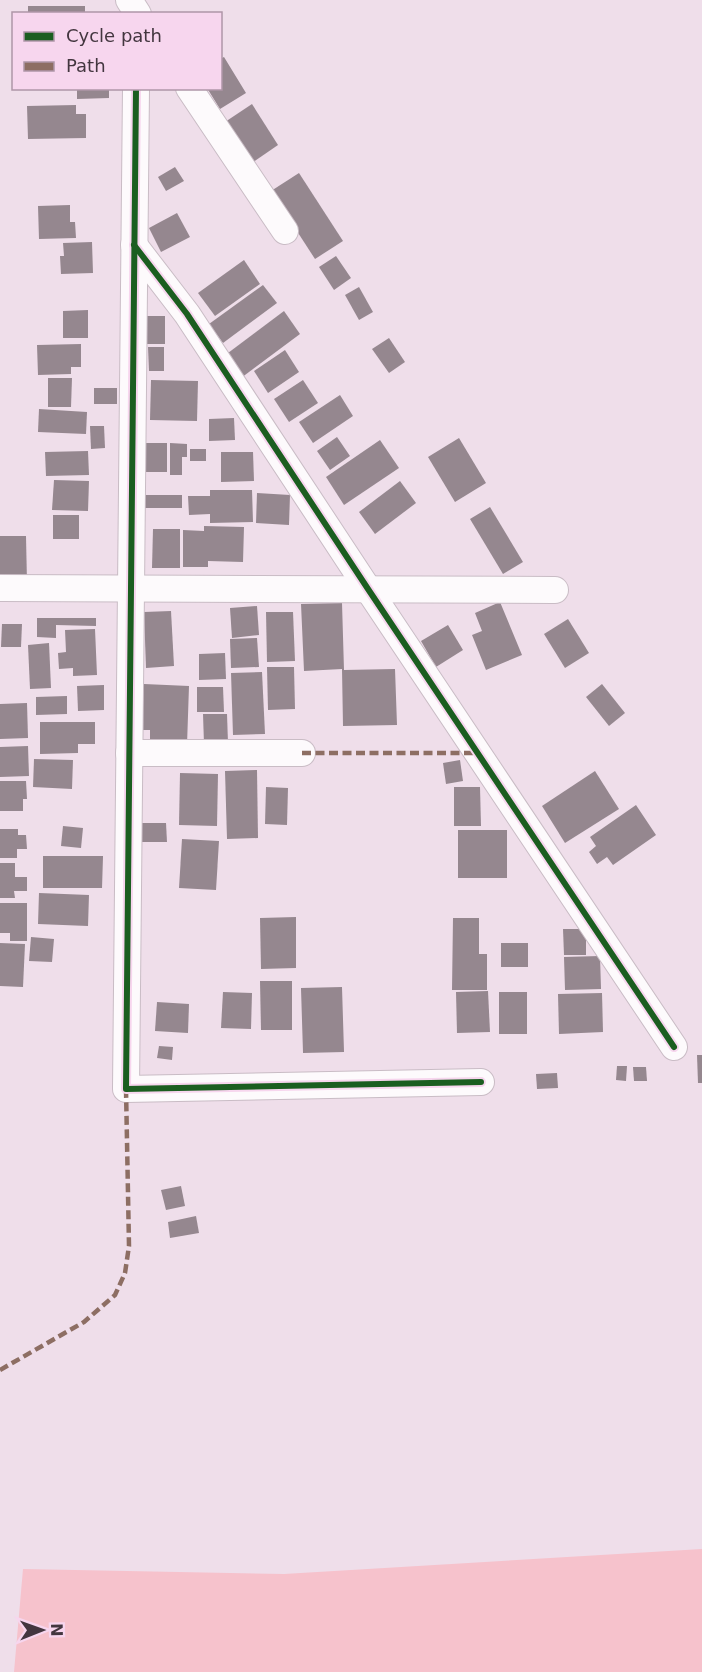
<svg xmlns="http://www.w3.org/2000/svg" width="702" height="1672" font-family="'DejaVu Sans',sans-serif">
	<rect width="100%" height="100%" fill="#efdeea"/>
	<path fill="#f6c2cc" d="M702 1549V1672H14L23 1569 284 1574Z"/>
	<g fill="#95878f">
		<rect x="28" y="6" width="57" height="8"/>
		<path d="M224 57 246 93 220 109 207 88H220V59Z"/>
		<path d="M77 88H109V98L77 99Z"/>
		<path d="M252 104 278 145 252 163 225 122Z"/>
		<path d="M76 105V114H86V138L28 139 27 106Z"/>
		<path d="M175 167 184 181 166 191 158 177Z"/>
		<path d="M299 173 343 241 315 259 271 191Z"/>
		<path d="M70 205V222H75L76 238 39 239 38 206Z"/>
		<path d="M177 213 190 237 161 252 149 228Z"/>
		<path d="M92 242 93 273 61 274 60 256H64L63 243Z"/>
		<path d="M336 256 351 278 334 290 319 267Z"/>
		<path d="M244 260 260 284 215 316 198 293Z"/>
		<path d="M263 285 277 303 223 343 209 324Z"/>
		<path d="M359 287 373 312 359 320 345 295Z"/>
		<path d="M88 310V338H63V311Z"/>
		<path d="M284 311 300 334 241 378 224 356Z"/>
		<rect x="147" y="316" width="18" height="28"/>
		<path d="M389 338 405 362 389 373 372 349Z"/>
		<path d="M81 344V367H71V374L38 375 37 345Z"/>
		<path d="M148 347H164V371H149Z"/>
		<path d="M285 350 299 372 268 393 254 371Z"/>
		<path d="M48 378H72L71 407H48Z"/>
		<path d="M151 380 198 381 197 421 150 420Z"/>
		<path d="M303 380 318 403 289 422 274 399Z"/>
		<rect x="94" y="388" width="23" height="16"/>
		<path d="M340 395 353 416 313 443 299 422Z"/>
		<path d="M39 409 87 412 86 434 38 432Z"/>
		<path d="M234 418 235 440 209 441V419Z"/>
		<path d="M90 426H104L105 448 91 449Z"/>
		<path d="M337 437 350 456 330 470 317 451Z"/>
		<path d="M459 438 486 483 455 502 428 457Z"/>
		<path d="M380 440 399 468 344 505 326 477Z"/>
		<rect x="144" y="443" width="23" height="29"/>
		<path d="M170 443 187 444V457H182V475H170Z"/>
		<rect x="190" y="449" width="16" height="12"/>
		<path d="M88 451 89 475 46 476 45 452Z"/>
		<path d="M221 452H253L254 481 221 482Z"/>
		<path d="M54 480 89 481 88 511 52 510Z"/>
		<path d="M400 481 416 503 375 534 359 512Z"/>
		<path d="M210 490H252L253 522 210 523V514L189 515 188 496H210Z"/>
		<path d="M257 493 290 495 289 525 256 523Z"/>
		<rect x="142" y="495" width="40" height="13"/>
		<path d="M490 507 523 562 503 574 470 519Z"/>
		<rect x="53" y="515" width="26" height="24"/>
		<path d="M204 526 244 527 243 562 208 561V567H183V530L204 531Z"/>
		<path d="M153 529H180V568H152Z"/>
		<path d="M0 536H26L27 583H0Z"/>
		<path d="M500 602 522 655 486 670 472 635 482 631 475 613Z"/>
		<path d="M342 603 344 670 395 669 397 725 343 726 342 669 304 671 301 604Z"/>
		<path d="M257 606 259 635 232 638 230 608Z"/>
		<path d="M171 611 174 666 146 668 144 612Z"/>
		<path d="M266 612H293L295 661 267 662Z"/>
		<path d="M37 618H96V626L56 625V638L37 637Z"/>
		<path d="M568 619 589 653 565 668 544 634Z"/>
		<path d="M2 624H22L21 647H1Z"/>
		<path d="M448 625 463 650 436 667 421 641Z"/>
		<path d="M95 629 97 675 73 676V668L59 669 58 653 66 652 65 630Z"/>
		<path d="M257 638 259 667 231 668 230 639Z"/>
		<path d="M49 643 51 688 30 689 28 645Z"/>
		<path d="M225 653 226 679 199 680V654Z"/>
		<path d="M267 667H294L295 709 268 710Z"/>
		<path d="M262 672 265 734 233 735 231 673Z"/>
		<path d="M144 684 189 686 187 745 150 743V730H142Z"/>
		<path d="M602 684 625 713 609 726 586 697Z"/>
		<path d="M104 685V710L78 711 77 686Z"/>
		<path d="M197 687H223L224 712H197Z"/>
		<path d="M67 696V714L36 715V697Z"/>
		<path d="M27 703 28 738 0 739V704Z"/>
		<path d="M203 714H227L228 743 204 744Z"/>
		<path d="M40 722H95V744H78V753L40 754Z"/>
		<path d="M28 746 29 776 0 777V747Z"/>
		<path d="M34 759 73 760 72 789 33 787Z"/>
		<path d="M460 760 463 781 446 784 443 763Z"/>
		<path d="M257 770 258 838 227 839 225 771Z"/>
		<path d="M595 771 619 809 565 843 542 806Z"/>
		<path d="M180 773 218 774 217 826 179 825Z"/>
		<path d="M0 781H26L27 799H23V811H0Z"/>
		<path d="M266 787 288 788 287 825 265 824Z"/>
		<path d="M454 787H480L481 826H454Z"/>
		<path d="M636 805 656 835 613 865 607 857 597 864 589 852 596 846 590 837Z"/>
		<path d="M137 823H166L167 842H137Z"/>
		<path d="M63 826 83 828 81 848 61 846Z"/>
		<path d="M0 829H18V835H26L27 849H17V858H0Z"/>
		<rect x="458" y="830" width="49" height="48"/>
		<path d="M182 839 219 841 216 890 179 888Z"/>
		<path d="M43 856H103L102 888H43Z"/>
		<path d="M0 863H15V877H27V891H14L15 898H0Z"/>
		<path d="M39 893 89 895 88 926 38 924Z"/>
		<path d="M0 903H27V941H10V933H0Z"/>
		<path d="M296 917V968L261 969 260 918Z"/>
		<path d="M453 918H479V954H487V990H452Z"/>
		<path d="M563 929H586V955H564Z"/>
		<path d="M31 937 54 939 52 962 29 961Z"/>
		<path d="M0 943 25 944 23 987 0 986Z"/>
		<rect x="501" y="943" width="27" height="24"/>
		<path d="M600 956 601 989 565 990 564 957Z"/>
		<path d="M260 981H292V1030H261Z"/>
		<path d="M342 987 344 1052 303 1053 301 988Z"/>
		<path d="M488 991 490 1032 457 1033 456 992Z"/>
		<path d="M223 992 252 993 251 1029 221 1028Z"/>
		<rect x="499" y="992" width="28" height="42"/>
		<path d="M602 993 603 1032 559 1034 558 994Z"/>
		<path d="M157 1002 189 1004 188 1033 155 1031Z"/>
		<path d="M159 1046 173 1047 172 1060 157 1058Z"/>
		<path d="M697 1055H702V1083H698Z"/>
		<path d="M617 1066H627L626 1081 616 1080Z"/>
		<path d="M633 1067H646L647 1081H634Z"/>
		<path d="M557 1073 558 1088 537 1089 536 1074Z"/>
		<path d="M181 1186 185 1206 166 1210 161 1190Z"/>
		<path d="M196 1216 199 1233 170 1238 168 1222Z"/>
	</g>
	<g fill="none" stroke-linecap="round" stroke-linejoin="round">
		<g stroke="#c9bcc5" stroke-width="28">
			<g id="minor">
				<path d="M129 0 138 14"/>
				<path d="M136 88 126 1089 481 1082"/>
				<path d="M189 88 285 231"/>
				<path d="M134 245 187 314 368 589 674 1047"/>
				<path d="M0 588 555 590"/>
				<path d="M129 753H302"/>
			</g>
		</g>
		<use href="#minor" stroke="#fdfafc" stroke-width="26"/>
		<g stroke="#8d6e63" stroke-width="4.5" stroke-dasharray="9 4.5" stroke-linecap="butt">
			<path d="M302 753H477"/>
			<path d="M0 1370 84 1322 115 1295 125 1273 129 1246 126 1089"/>
		</g>
		<g stroke="#f7d6ee" stroke-width="10">
			<g id="cycleway">
				<path d="M136 88 126 1089 481 1082"/>
				<path d="M134 245 187 314 368 589 674 1047"/>
			</g>
		</g>
		<use href="#cycleway" stroke="#1b5e20" stroke-width="6"/>
	</g>
	<rect x="12" y="12" width="210" height="78" fill="#f7d6ee" stroke="#af96a8" stroke-width="1.5"/>
	<rect x="24" y="32" width="30" height="9" fill="#1b5e20" stroke="#af96a8" stroke-width="1.5"/>
	<text x="66" y="42" font-size="18" fill="#43363f">Cycle path</text>
	<rect x="24" y="62" width="30" height="9" fill="#8d6e63" stroke="#af96a8" stroke-width="1.5"/>
	<text x="66" y="72" font-size="18" fill="#43363f">Path</text>
	<g transform="translate(42 1630) rotate(89)" stroke="#f7d6ee" stroke-width="4.5" paint-order="stroke">
	<path d="M0-4.5L10 22L0 15L-10 22Z" fill="#43363f"/>
	<text y="-9" font-size="16" font-weight="bold" text-anchor="middle" fill="#43363f">N</text>
	</g>
</svg>
